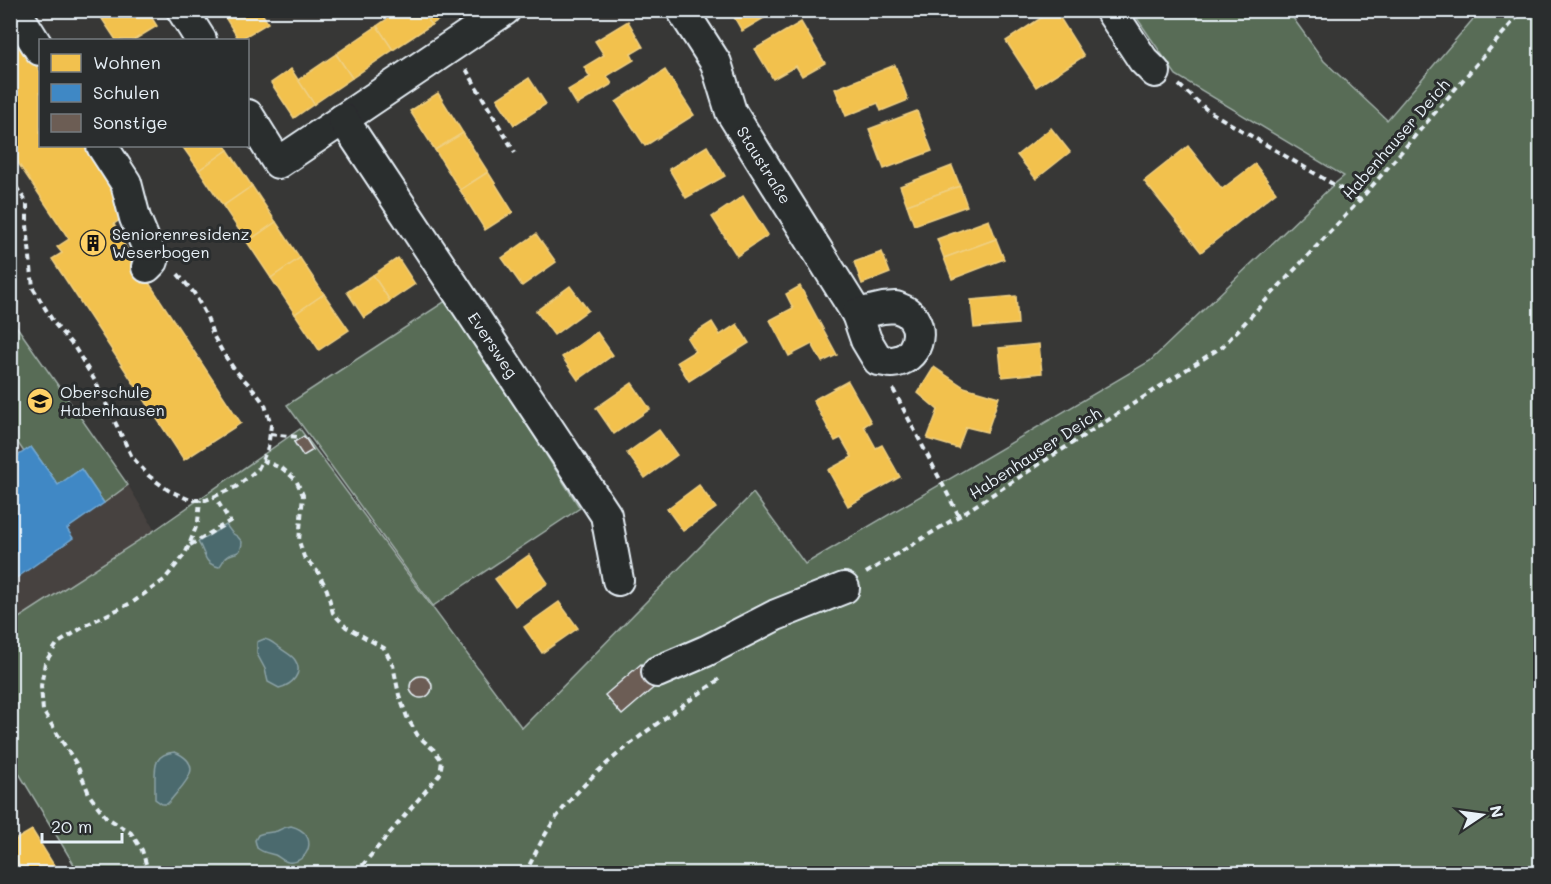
<svg xmlns="http://www.w3.org/2000/svg" width="1551" height="884" font-family="Mali,sans-serif">
	<rect width="100%" height="100%" fill="#373736"/>
	<filter id="ink" filterUnits="userSpaceOnUse"><feTurbulence type="fractalNoise" baseFrequency=".0167" numOctaves="2"/><feDisplacementMap in="SourceGraphic" scale="12" xChannelSelector="R" yChannelSelector="G"/><feConvolveMatrix kernelMatrix="1 2 1 2 8 2 1 2 1" color-interpolation-filters="sRGB"/></filter>
	<g filter="url(#ink)">
		<path fill="#47423f" d="M10 317 128 485 155 530 11 623Z"/>
		<g fill="#586c57" stroke="#a0aea8" stroke-width="1.5">
			<path d="M1132 11H1288L1324 61 1387 120 1480 11H1540V873H79L11 760V623L155 530 300 429 522 728 753 493 805 564 1150 361 1332 186 1344 176 1176 75Z"/>
			<path d="M447 300 580 508 433 606 287 405Z"/>
			<path d="M10 317 128 485 104 503 81 469 58 485 31 447 24 452 11 433Z"/>
		</g>
		<g fill="#4c6b6e" stroke="#8aa1a5" stroke-width="1.5">
			<path d="M226 525 232 533 238 537 242 542C241 558 233 550 225 558 223 561 222 564 219 567 203 564 206 553 198 542Z"/>
			<path d="M264 639C271 640 274 644 280 648 285 652 292 655 295 660 304 673 292 685 279 688L268 682 265 669 257 654V642Z"/>
			<path d="M175 752C207 766 183 784 170 801L167 804H162L155 799C155 794 155 789 155 784 155 767 153 754 175 752Z"/>
			<path d="M291 826C322 834 307 865 288 862 283 861 279 857 275 855 268 853 263 853 257 848L255 840 258 835C264 832 271 833 277 831 282 828 285 827 291 826Z"/>
		</g>
		<g fill="#f2c14e" stroke="#efcf81" stroke-width="1.5">
			<path d="M117 10H147L157 26 134 40H116L102 19Z"/>
			<path d="M229 10H260L268 23 239 40 223 14Z"/>
			<path d="M400 10H421L431 25 393 50 377 26Z"/>
			<path d="M421 10H453L431 25Z"/>
			<path d="M730 10H769L771 14 742 31Z"/>
			<path d="M1053 10H1055L1084 56 1036 87 1006 41Z"/>
			<path d="M628 21 643 47 631 54 634 60 607 76 612 84 577 105 568 90 590 77 584 67 604 55 595 41Z"/>
			<path d="M801 22 825 63 802 76 796 66 773 79 755 49Z"/>
			<path d="M10 25 40 72V146H88L125 203V216L114 224 122 239 121 240 241 423 184 460 52 259 62 253 57 247 69 239 10 151Z"/>
			<path d="M377 26 393 50 352 78 336 54Z"/>
			<path d="M336 54 352 78 314 104 298 80Z"/>
			<path d="M895 65 908 100 881 111 878 103 846 116 835 89Z"/>
			<path d="M291 69 314 104 294 118 271 83Z"/>
			<path d="M665 70 694 115 645 146 616 102Z"/>
			<path d="M529 78 546 104 514 125 497 99Z"/>
			<path d="M438 93 463 133 435 150 410 111Z"/>
			<path d="M917 111 932 151 884 169 869 129Z"/>
			<path d="M1051 128 1070 152 1036 179 1017 155Z"/>
			<path d="M463 133 488 172 460 190 435 150Z"/>
			<path d="M182 146H225L228 150 199 170Z"/>
			<path d="M707 146 725 176 686 198 669 169Z"/>
			<path d="M1188 146 1222 189 1255 164 1276 192 1201 252 1144 181Z"/>
			<path d="M228 150 252 186 223 206 199 170Z"/>
			<path d="M952 166 960 186 907 205 900 186Z"/>
			<path d="M488 172 513 212 485 230 460 190Z"/>
			<path d="M252 186 276 222 247 242 223 206Z"/>
			<path d="M960 186 967 206 914 225 907 205Z"/>
			<path d="M743 196 768 235 737 256 712 217Z"/>
			<path d="M989 220 996 239 944 258 937 239Z"/>
			<path d="M276 222 300 258 271 278 247 242Z"/>
			<path d="M536 234 556 262 522 286 502 258Z"/>
			<path d="M996 239 1004 259 952 279 944 258Z"/>
			<path d="M882 252 890 273 862 284 854 262Z"/>
			<path d="M300 258 324 294 295 314 271 278Z"/>
			<path d="M398 258 415 284 390 301 373 275Z"/>
			<path d="M373 275 390 301 364 318 347 292Z"/>
			<path d="M570 286 588 310 554 335 536 311Z"/>
			<path d="M800 286 837 355 822 362 812 344 789 356 770 320 793 308 786 294Z"/>
			<path d="M324 294 349 330 319 350 295 314Z"/>
			<path d="M1016 296 1018 324 974 328 971 300Z"/>
			<path d="M712 322 720 335 737 324 749 343 689 381 677 362 695 351 687 338Z"/>
			<path d="M597 332 613 355 578 380 562 357Z"/>
			<path d="M1039 344 1042 373 1002 377 999 348Z"/>
			<path d="M934 367 964 387 999 397 987 432 966 427 958 448 927 439 938 410 918 393Z"/>
			<path d="M848 381 871 422 864 426 876 448 882 445 900 477 848 506 828 470 852 457 841 438 835 441 813 400Z"/>
			<path d="M632 383 650 409 614 434 596 408Z"/>
			<path d="M659 430 677 455 645 478 627 453Z"/>
			<path d="M699 485 716 508 683 531 667 509Z"/>
			<path d="M529 555 548 583 515 606 495 579Z"/>
			<path d="M559 602 578 628 542 653 524 627Z"/>
			<path d="M32 830 57 870 52 874H25L10 851V843Z"/>
			<path d="M10 851 25 874H10Z"/>
		</g>
		<path fill="#3f88c5" stroke="#72a8d4" stroke-width="1.5" d="M31 447 58 485 81 469 104 503 67 529 73 538 15 579 10 572V461Z"/>
		<g fill="#6c5d54" stroke="#e8f1f8" stroke-width="1.5">
			<path d="M304 436 313 450 303 456 294 442Z"/>
			<path d="M641 664 658 684 622 715 605 695Z"/>
			<circle cx="421" cy="687" r="11"/>
		</g>
		<g fill="none" stroke-linecap="round" stroke-linejoin="round">
			<g stroke="#e8f1f8" stroke-width="34">
				<g id="minor">
					<path d="M15 10 40 50"/>
					<path d="M182 10 201 40"/>
					<path d="M682 10 716 63 731 112 857 314"/>
					<path d="M1110 10 1143 60 1155 72"/>
					<path d="M248 115 278 163 505 10"/>
					<path d="M343 119 606 515 618 580"/>
					<path d="M102 146 126 183 135 218 153 261 147 267"/>
					<path d="M896 307C900 309 905 310 908 313 927 328 917 361 892 362 888 362 883 360 878 360L866 340 857 314 883 308Z"/>
					<path d="M657 672 706 651 776 615 844 588"/>
				</g>
			</g>
			<g stroke="#e8f1f8" stroke-width="4" stroke-dasharray="6 4.5" stroke-linecap="butt">
				<path d="M466 69 515 153"/>
				<path d="M1179 85 1207 110 1360 200"/>
				<path d="M10 178 27 203V225L33 288 54 323 75 348 95 381 132 457 149 476 168 490 190 500H206L236 487 258 469 268 448 271 425 265 405 254 390 234 369 223 353 213 335 207 317 194 293 177 273"/>
				<path d="M893 389 959 516"/>
				<path d="M270 434 298 437"/>
				<path d="M262 460 283 469 296 480 303 495 299 541 304 557 318 572 327 590 333 613 346 627 384 648 393 665 399 695 407 717 418 736 434 750 442 761 440 774 355 874"/>
				<path d="M190 545 230 521 214 496"/>
				<path d="M866 573 959 516 1223 346 1360 200 1523 10"/>
				<path d="M149 874 142 850 131 833 106 817 90 796 77 765 43 711 41 686 45 663 57 644 88 624 133 602 164 580 185 554 189 545 198 522 200 500"/>
				<path d="M525 874C536 852 547 828 562 810 605 756 666 718 721 678"/>
			</g>
			<use href="#minor" stroke="#2a2d2e" stroke-width="30"/>
		</g>
	</g>
	<defs>
		<g id="building-disc" transform="scale(1.35)"><circle r="9.5" fill="#ffd166" stroke="#2a2d2e"/><path d="M-4-6H4V6H1V3H-1V6H-4ZM-2.5-4.3h1.7v1.8h-1.7ZM.8-4.3h1.7v1.8H.8ZM-2.5-1h1.7V.8h-1.7ZM.8-1h1.7V.8H.8Z" fill="#111"/></g>
		<g id="school-disc" transform="scale(1.35)"><circle r="9.5" fill="#ffd166" stroke="#2a2d2e"/><path d="M0-5L7-2L0 1L-7-2ZM-4 1L0 2.5L4 1V4Q0 6-4 4Z" fill="#111"/></g>
	</defs>
	<g fill-rule="evenodd">
		<use href="#building-disc" x="93" y="243"/>
		<use href="#school-disc" x="40" y="401"/>
	</g>
	<g text-anchor="middle" stroke-width="6" stroke-linejoin="round" paint-order="stroke">
		<g font-size="16" fill="#e8f1f8" stroke="#2a2d2e">
			<text transform="translate(1396 139) rotate(-49)" y="6">Habenhauser Deich</text>
			<text transform="translate(764 165) rotate(58)" y="6">Staustraße</text>
			<text transform="translate(493 345) rotate(56)" y="6">Eversweg</text>
			<text transform="translate(1035 453) rotate(-33)" y="6">Habenhauser Deich</text>
		</g>
		<g font-size="16" fill="#e8f1f8" stroke="#2a2d2e" text-anchor="start">
			<text x="112" y="240">Seniorenresidenz<tspan x="112" dy="18">Weserbogen</tspan></text>
			<text x="60" y="398">Oberschule<tspan x="60" dy="18">Habenhausen</tspan></text>
		</g>
	</g>
	<rect width="1551" height="884" fill="none" stroke="#2a2d2e" stroke-width="36"/>
	<rect x="18" y="18" width="1515" height="848" fill="none" stroke="#e8f1f8" stroke-width="2" filter="url(#ink)"/>
	<rect x="39" y="39" width="210" height="108" fill="#2a2d2e" stroke="#767b7f" stroke-width="1.5"/>
	<rect x="51" y="54" width="30" height="18" fill="#f2c14e" stroke="#767b7f" stroke-width="1.5"/>
	<text x="93" y="69" font-size="18" fill="#e8f1f8">Wohnen</text>
	<rect x="51" y="84" width="30" height="18" fill="#3f88c5" stroke="#767b7f" stroke-width="1.5"/>
	<text x="93" y="99" font-size="18" fill="#e8f1f8">Schulen</text>
	<rect x="51" y="114" width="30" height="18" fill="#6c5d54" stroke="#767b7f" stroke-width="1.5"/>
	<text x="93" y="129" font-size="18" fill="#e8f1f8">Sonstige</text>
	<g transform="translate(1482 815) rotate(77)" stroke="#2a2d2e" stroke-width="4.5" paint-order="stroke">
	<path d="M0-4.5L10 22L0 15L-10 22Z" fill="#e8f1f8"/>
	<text y="-9" font-size="16" font-weight="bold" text-anchor="middle" fill="#e8f1f8">N</text>
	</g>
	<path d="M42 833v9h80v-9" fill="none" stroke="#e8f1f8" stroke-width="3"/>
	<text x="51" y="833" font-size="18" fill="#e8f1f8" stroke="#2a2d2e" stroke-width="4.5" paint-order="stroke">20 m</text>
</svg>
